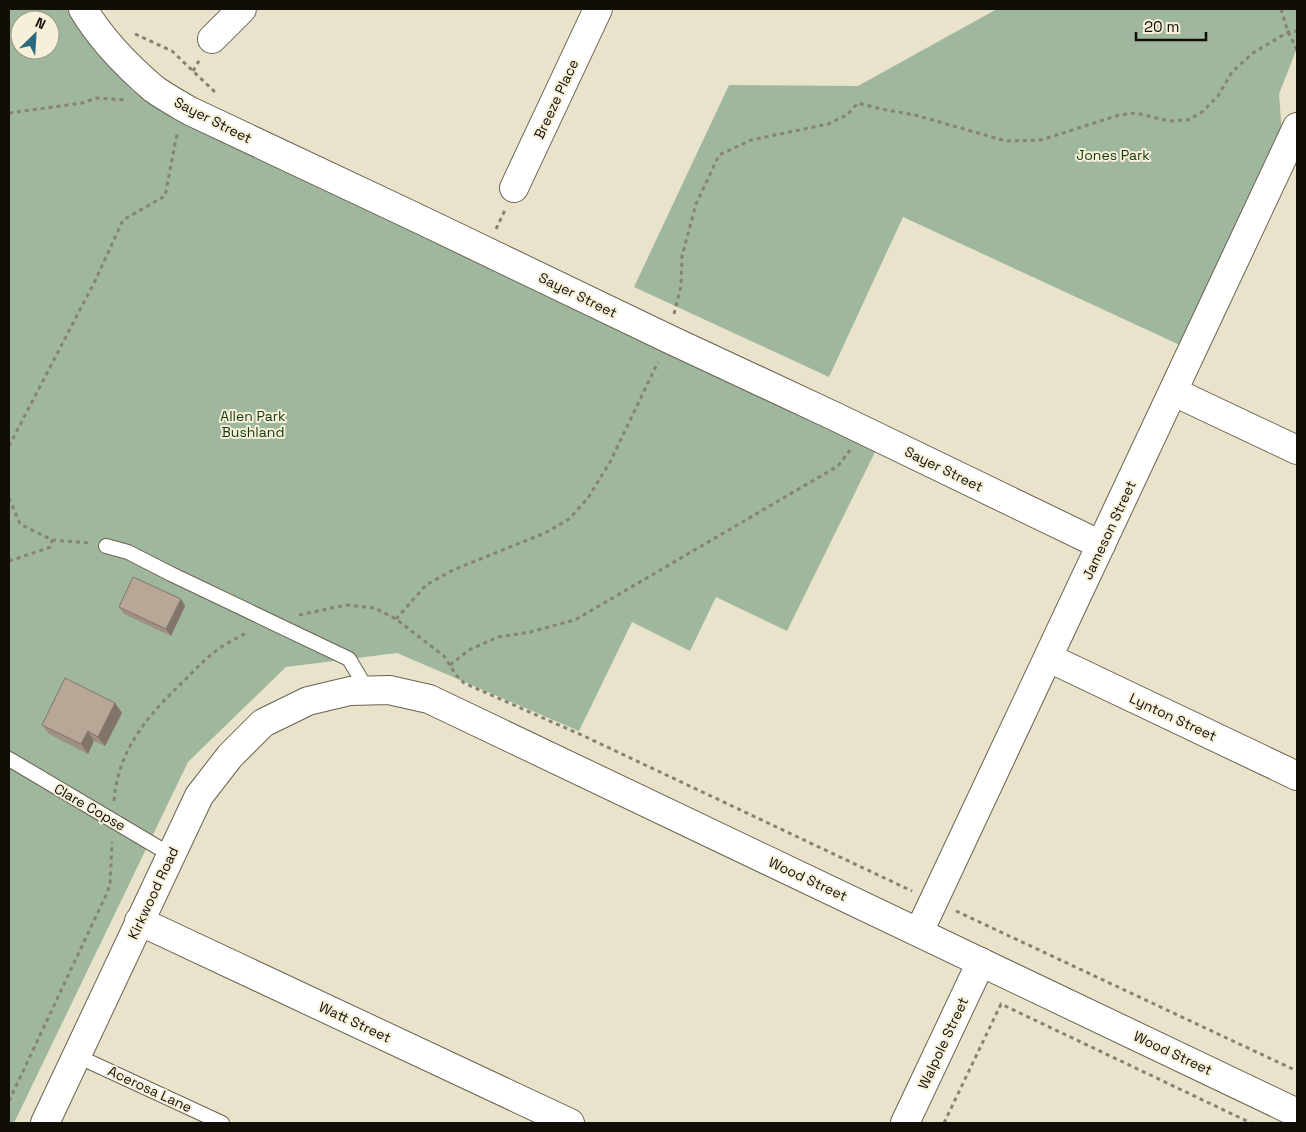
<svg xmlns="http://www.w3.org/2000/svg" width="1306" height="1132" font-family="'Space Grotesk',sans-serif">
	<rect width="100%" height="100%" fill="#e9e3cc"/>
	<g fill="#9fb79c" fill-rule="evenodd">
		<path d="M9 9H72L97 52 133 91 188 123 760 395 875 452 787 631 716 597 690 651 632 622 579 731 397 653 286 667 188 762 14 1123H9ZM20 20H50V50H20Z"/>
		<path d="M997 9H1297V48L1279 94 1282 134 1182 346 903 217 829 377 634 287 729 85 858 86Z"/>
	</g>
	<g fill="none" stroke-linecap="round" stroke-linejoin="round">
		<g stroke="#696350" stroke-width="16">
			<g id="service">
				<path d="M106 546 128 552 171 574 349 659 368 691"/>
				<path d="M9 759 171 855"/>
				<path d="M77 1056 222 1123"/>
			</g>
		</g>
		<g stroke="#696350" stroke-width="30">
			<g id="minor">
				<path d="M83 9C101 39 127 66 154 89 165 97 178 104 190 111L415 217 669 339 834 416 1101 545"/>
				<path d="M212 39 242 9"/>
				<path d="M514 188 598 9"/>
				<path d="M1174 392 1297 450"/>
				<path d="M1049 658 1297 776"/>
				<path d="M139 921 570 1123"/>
				<path d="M919 932 1297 127"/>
				<path d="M905 1123 981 962"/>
			</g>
		</g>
		<g stroke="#696350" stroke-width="30">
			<path id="tertiary" d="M45 1123 199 796 230 756 263 723 308 701 350 691 389 690 429 699 1297 1113"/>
		</g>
		<g stroke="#878373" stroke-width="3" stroke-dasharray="4 4" stroke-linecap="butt">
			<path d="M1281 9 1288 32 1297 50"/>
			<path d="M135 34 172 51 216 93"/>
			<path d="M193 71 200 59"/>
			<path d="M9 113 82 103 96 98 127 100"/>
			<path d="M496 229 505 210"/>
			<path d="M674 314 681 286 682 256 696 204 719 155 751 140 828 124 847 115 858 103 881 109 915 115 1006 141 1041 140 1119 115 1136 113 1169 121 1188 120 1202 112 1218 96 1232 72 1253 53 1288 32 1297 31"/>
			<path d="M9 446 95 281 123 220 165 196 177 134"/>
			<path d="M9 498 20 524 52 540 90 543"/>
			<path d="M9 561 51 547 52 540"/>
			<path d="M299 615 346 605 375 608 396 619 444 656 456 675 464 683 586 737 912 891"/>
			<path d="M396 619 426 585 453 570 545 533 569 519 588 498 610 462 658 362"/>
			<path d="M450 665 469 650 498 637 530 632 575 620 838 466 850 450"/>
			<path d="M114 801C118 748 150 713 187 678 195 670 203 661 212 654 222 645 236 639 248 632"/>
			<path d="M956 911 1297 1071"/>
			<path d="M9 1101 106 895 110 885 112 842"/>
			<path d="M944 1123 1001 1004 1251 1123"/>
		</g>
		<use href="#service" stroke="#fff" stroke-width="14"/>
		<use href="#minor" stroke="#fff" stroke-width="28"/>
		<use href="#tertiary" stroke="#fff" stroke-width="28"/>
	</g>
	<g fill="#9e9082">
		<path d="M181 599 185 606 171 636 124 614 119 607Z"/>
		<path d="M115 703 122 713 105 746 94 741 88 754 49 734 42 725Z"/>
	</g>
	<g fill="#81756a">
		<path d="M181 599 185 606 171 636 166 629Z"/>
		<path d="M115 703 122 713 105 746 98 737Z"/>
		<path d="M88 731 94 741 88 754 81 744Z"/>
	</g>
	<g fill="#b8a797" stroke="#81756a">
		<path d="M133 577 181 599 166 629 119 607Z"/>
		<path d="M65 678 115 703 98 737 88 731 81 744 42 725Z"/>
	</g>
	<g text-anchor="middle" stroke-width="4" stroke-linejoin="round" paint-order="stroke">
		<g font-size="14" fill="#100e07" stroke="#f7f0d9">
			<text transform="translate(556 99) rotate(-65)" y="5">Breeze Place</text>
			<text transform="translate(213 120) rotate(27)" y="5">Sayer Street</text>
			<text transform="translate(578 295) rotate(26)" y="5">Sayer Street</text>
			<text transform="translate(944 469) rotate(26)" y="5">Sayer Street</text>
			<text transform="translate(1109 530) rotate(-65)" y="5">Jameson Street</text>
			<text transform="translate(1173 717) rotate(25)" y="5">Lynton Street</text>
			<text transform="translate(90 807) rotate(30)" y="5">Clare Copse</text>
			<text transform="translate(808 879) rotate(25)" y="5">Wood Street</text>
			<text transform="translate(153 893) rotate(-65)" y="5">Kirkwood Road</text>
			<text transform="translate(355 1022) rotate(25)" y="5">Watt Street</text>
			<text transform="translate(943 1043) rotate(-65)" y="5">Walpole Street</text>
			<text transform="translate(1173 1053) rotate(25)" y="5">Wood Street</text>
			<text transform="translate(150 1089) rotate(25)" y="5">Acerosa Lane</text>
		</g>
		<g font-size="14" fill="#10390c" stroke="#f7f0d9">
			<text x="1113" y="160">Jones Park</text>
			<text x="253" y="421">Allen Park<tspan x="253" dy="16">Bushland</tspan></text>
		</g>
	</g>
	<rect width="1306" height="1132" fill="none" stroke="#100e07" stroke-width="20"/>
	<g transform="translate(35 35) rotate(25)"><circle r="24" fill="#f7f0d9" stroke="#9b9685"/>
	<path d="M0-4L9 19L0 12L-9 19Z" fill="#2b697f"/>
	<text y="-8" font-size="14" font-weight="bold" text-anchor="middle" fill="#100e07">N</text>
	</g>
	<path d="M1136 32v8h70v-8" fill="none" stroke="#100e07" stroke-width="2.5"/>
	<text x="1144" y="32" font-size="15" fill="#100e07" stroke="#f7f0d9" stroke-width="4" paint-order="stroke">20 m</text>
</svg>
